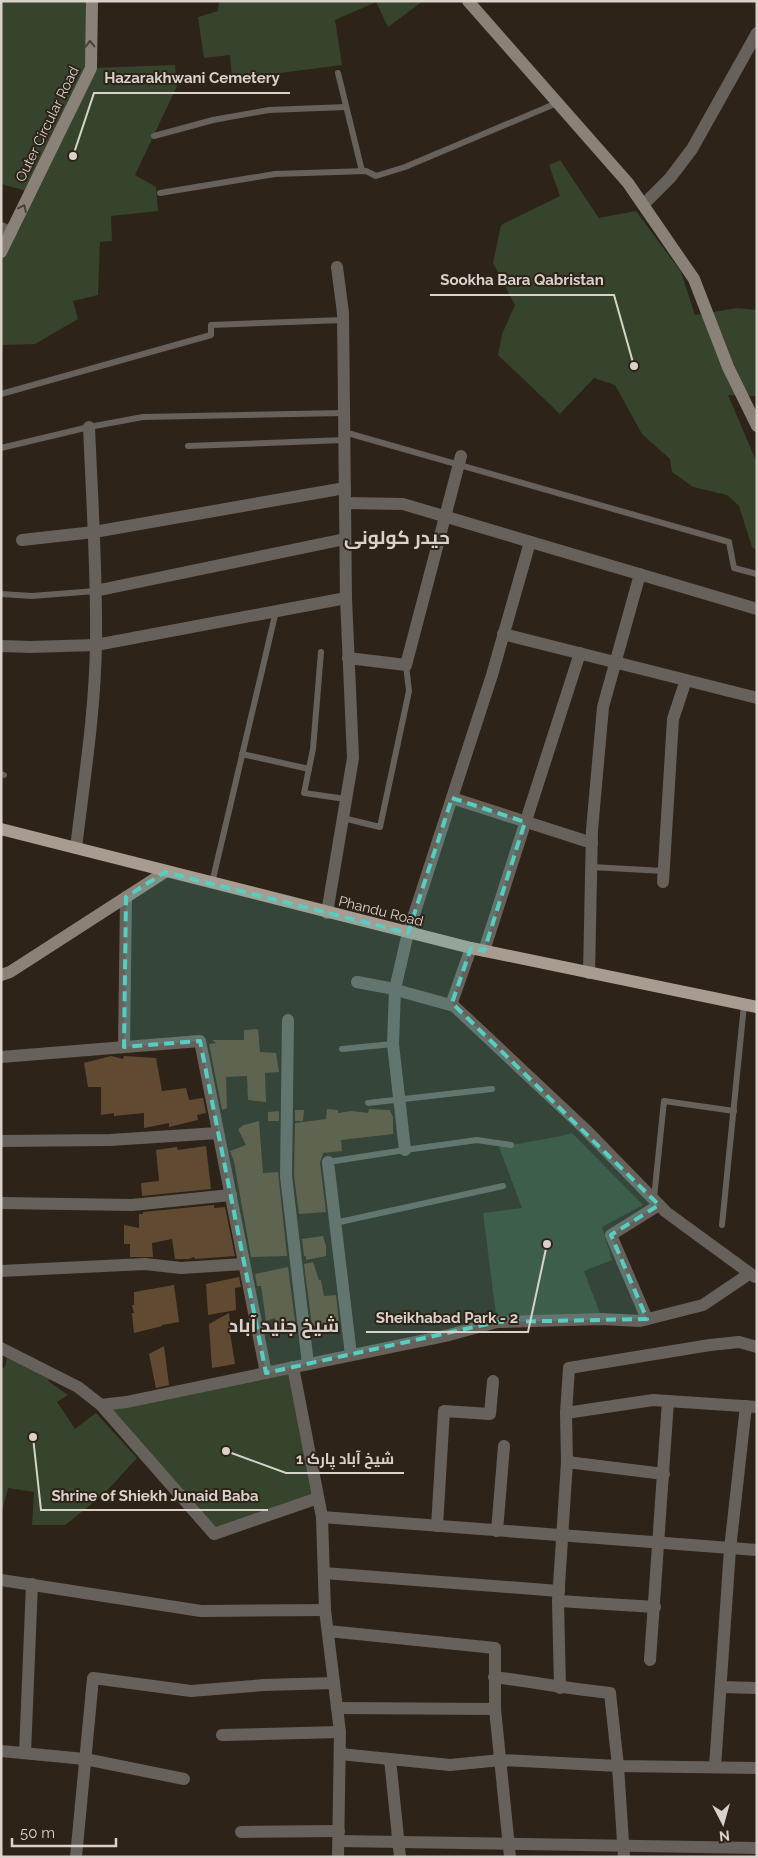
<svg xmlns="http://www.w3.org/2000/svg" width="758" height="1858" font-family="Raleway,Cairo,sans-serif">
	<rect width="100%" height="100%" fill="#2e2318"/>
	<g fill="#36432d">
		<path d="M1 1H93L91 68 175 65 177 86 135 175 156 187 158 211 111 216 112 241 100 242 98 295 73 301 78 319 35 344 1 345V252L30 192 1 184Z"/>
		<path d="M219 1H423L388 27 376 2 335 20 342 65 232 79 230 55 204 58 198 17 218 11Z"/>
		<path d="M560 160 599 218 636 211 681 272 695 315 737 308 757 310V396L728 395 757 463V550L752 547 739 506 727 495 693 487 672 472 670 459 642 434 615 385 594 378 560 414 498 355 502 334 515 305 493 263 501 225 560 196 549 165Z"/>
		<path d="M572 1133 643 1205 602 1227 612 1260 584 1271 602 1319 497 1322 483 1213 522 1208 499 1147 562 1136Z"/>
		<path d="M8 1352 53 1374 48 1381 68 1395 57 1402 75 1429 96 1413 137 1458 103 1495 65 1525H32L34 1492 8 1488 1 1515V1369L5 1367Z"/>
		<path d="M293 1367 318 1498 214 1534 101 1405Z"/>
	</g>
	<g fill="#614a32">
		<path d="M258 1029 260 1052 276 1053 279 1072 265 1073 266 1102 248 1100 247 1076 226 1077 227 1108 222 1110 209 1044 216 1043 212 1040H244V1030Z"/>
		<path d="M111 1056 123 1059 124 1056 156 1058 162 1091 186 1088 189 1100 203 1098 206 1113 197 1115 198 1120 169 1127V1123L144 1128V1113L114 1116V1113L101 1115V1087H88L84 1063Z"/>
		<path d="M327 1109 338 1110V1113L351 1111 368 1113 369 1109 390 1110 393 1117V1134L341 1140 342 1151 323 1153 320 1163 326 1212 299 1214 294 1176 295 1123 326 1119Z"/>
		<path d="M295 1110H304L303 1121H295Z"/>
		<path d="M279 1111V1121H268V1112Z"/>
		<path d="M259 1121 263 1173 278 1172 287 1256 251 1257 234 1162 230 1151 246 1145 238 1129 244 1125Z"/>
		<path d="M206 1146 211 1189 142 1196 141 1183 159 1181 156 1150 177 1147 178 1150Z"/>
		<path d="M214 1205V1208L225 1207 235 1256 195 1259 194 1257 189 1259H175L172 1239 152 1243 153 1257H130V1244H124V1225L139 1228V1214H143V1212Z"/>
		<path d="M323 1236 326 1246V1256L306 1260V1256H304L302 1239Z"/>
		<path d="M313 1262 319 1280H321L324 1296 336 1295 339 1323 312 1326 304 1264Z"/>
		<path d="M288 1267 296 1329 279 1332 275 1318 266 1321 261 1286H257L255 1274Z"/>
		<path d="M239 1277 241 1287 235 1288 236 1310 208 1315 206 1284Z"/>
		<path d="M174 1285 179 1322 162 1325V1326L134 1333 132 1313H134L132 1305H134V1292Z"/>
		<path d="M229 1313 231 1333H230L235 1364 212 1368 209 1324Z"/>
		<path d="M164 1346 169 1385 156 1388 149 1354Z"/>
	</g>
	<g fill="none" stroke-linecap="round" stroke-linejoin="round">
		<g stroke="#66615b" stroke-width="6">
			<path d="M338 73 362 171"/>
			<path d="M154 136 213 120 269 110 346 107"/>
			<path d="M160 193 275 174 366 171 376 176 405 167 557 103"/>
			<path d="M1 394 211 335V325L343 320"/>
			<path d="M344 432 729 542 734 568 757 574"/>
			<path d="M188 446 344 440"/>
			<path d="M1 448 89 427 143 417 344 413"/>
			<path d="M1 594 32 596 95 591"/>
			<path d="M321 652 313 749 304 793 346 799"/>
			<path d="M242 754 309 769"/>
			<path d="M1 774 4 775"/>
			<path d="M343 818 380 827 409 691 406 665"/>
			<path d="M591 867 664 871"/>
			<path d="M212 883 276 611"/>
			<path d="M342 1049 393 1044"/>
			<path d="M368 1103 492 1089"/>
			<path d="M328 1162 405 1150 477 1140 511 1145"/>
			<path d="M654 1198 664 1101 734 1111"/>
			<path d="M335 1223 503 1186"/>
			<path d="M722 1225 744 1005"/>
		</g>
		<g stroke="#66615b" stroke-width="12">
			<path d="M643 205 670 178 692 149 757 33"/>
			<path d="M1 228 11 232"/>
			<path d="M345 503 403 504 757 609"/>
			<path d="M22 540 94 532 345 488"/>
			<path d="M95 591 345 539"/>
			<path d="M503 634 757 698"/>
			<path d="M1 646 30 647 96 645 346 598"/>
			<path d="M348 658 406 665 461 456"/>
			<path d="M452 798 592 843"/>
			<path d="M76 848C84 781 95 712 96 644 97 572 92 499 89 427"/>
			<path d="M663 882 673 719 686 680"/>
			<path d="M327 913 353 758 346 598 343 313 337 267"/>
			<path d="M484 951 580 653"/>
			<path d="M589 973 592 830 603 707 640 574"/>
			<path d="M357 982 389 988 454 1006 585 1129 666 1212 755 1277"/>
			<path d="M451 1005 471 948"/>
			<path d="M288 1020 286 1176 308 1364"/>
			<path d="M124 1047 126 897"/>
			<path d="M1 1057 200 1041 266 1373"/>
			<path d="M1 1141 110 1140 218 1133"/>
			<path d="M405 1150 393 1044 395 989 408 933 492 675 530 542"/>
			<path d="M328 1162 351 1355"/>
			<path d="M1 1203 132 1205 231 1195"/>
			<path d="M1 1271 145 1264 181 1268 244 1264"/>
			<path d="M647 1319 611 1235 659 1205"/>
			<path d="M1 1348 78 1387 101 1405 126 1402 449 1335 497 1322 602 1319 640 1321 703 1305 749 1274"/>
			<path d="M293 1367 322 1517 325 1610 340 1732 338 1857"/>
			<path d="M101 1405 214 1534 318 1498"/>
			<path d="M566 1413 653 1400 668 1401"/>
			<path d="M567 1462 566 1413 569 1368 710 1345 739 1342 757 1347"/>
			<path d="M322 1517 757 1550"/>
			<path d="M437 1526 444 1411 490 1414 493 1381"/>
			<path d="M497 1531 504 1446"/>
			<path d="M324 1573 559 1591"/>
			<path d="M1 1580 201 1611 325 1610"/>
			<path d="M558 1601 655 1607"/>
			<path d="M328 1631 495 1648V1709L337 1708"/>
			<path d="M650 1660 668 1401 757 1407"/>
			<path d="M494 1677C533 1682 571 1689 610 1693L618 1766 624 1857"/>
			<path d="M721 1687 757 1688"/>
			<path d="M560 1688 558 1601 567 1462 664 1474"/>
			<path d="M495 1709 510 1857"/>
			<path d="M222 1735 340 1732"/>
			<path d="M1 1751 85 1759 184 1779"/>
			<path d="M25 1753 32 1584"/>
			<path d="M340 1754 450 1765 501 1760 618 1766 757 1768"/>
			<path d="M390 1759 400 1857"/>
			<path d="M715 1767 730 1549 746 1406"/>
			<path d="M241 1832 339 1831"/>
			<path d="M339 1841 757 1848"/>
			<path d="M76 1857 93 1678 191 1691 264 1685 334 1683"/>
		</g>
		<g stroke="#8a8278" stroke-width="12">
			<path d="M468 1 628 183 694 279 728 367 757 426"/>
			<path d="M1 252 91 68 92 1"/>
			<path d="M1 975 10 972 165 872"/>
		</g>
		<path stroke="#a79c8f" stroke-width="12" d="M1 829 471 948 757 1007"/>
	</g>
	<defs><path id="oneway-chevron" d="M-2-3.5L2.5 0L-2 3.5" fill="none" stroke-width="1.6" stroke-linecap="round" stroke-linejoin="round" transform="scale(1.25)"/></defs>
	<g stroke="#4a4035">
		<use href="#oneway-chevron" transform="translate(90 44) rotate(-91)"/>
		<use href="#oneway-chevron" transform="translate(23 208) rotate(-64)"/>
	</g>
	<path fill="#57cec1" fill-opacity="0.2" stroke="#57cec1" stroke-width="4" stroke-dasharray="10 6" stroke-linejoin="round" d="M452 798 525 822 484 951 471 948 452 1003 659 1205 611 1235 647 1319 497 1322 266 1373 200 1041 124 1047 126 897 165 872 408 933Z"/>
	<g text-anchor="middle" stroke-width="4" stroke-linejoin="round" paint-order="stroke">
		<g font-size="14" fill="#d9d2cb" stroke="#2e2318">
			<text transform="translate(47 124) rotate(-64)" y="5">Outer Circular Road</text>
			<text transform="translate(381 911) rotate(14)" y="5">Phandu Road</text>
		</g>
		<g font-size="19" font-weight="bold" fill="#d9d2cb" stroke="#2e2318">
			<text x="397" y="544">حیدر کولونی</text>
			<text x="284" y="1332">شیخ جنید آباد</text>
		</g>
	</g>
	<path fill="none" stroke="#d9d2cb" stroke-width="2" d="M73 156L94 93H290M634 366L614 295H430M547 1244L528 1332H366M226 1451L286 1473H404M33 1437L41 1510H268"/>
	<g fill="#d9d2cb" stroke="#2e2318" stroke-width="2">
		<circle cx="73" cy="156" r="5"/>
		<circle cx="634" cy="366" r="5"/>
		<circle cx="547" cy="1244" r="5"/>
		<circle cx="226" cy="1451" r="5"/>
		<circle cx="33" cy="1437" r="5"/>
	</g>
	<g font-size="15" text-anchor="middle" font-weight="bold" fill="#d9d2cb" stroke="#2e2318" stroke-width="4" stroke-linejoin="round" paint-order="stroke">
		<text x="192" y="83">Hazarakhwani Cemetery</text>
		<text x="522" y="285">Sookha Bara Qabristan</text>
		<text x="447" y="1323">Sheikhabad Park - 2</text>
		<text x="345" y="1464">شیخ آباد پارک 1</text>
		<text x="155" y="1501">Shrine of Shiekh Junaid Baba</text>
	</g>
	<rect width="758" height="1858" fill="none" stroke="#d9d2cb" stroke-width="5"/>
	<g transform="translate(723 1823) rotate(174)" stroke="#2e2318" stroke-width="4" paint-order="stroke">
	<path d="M0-4L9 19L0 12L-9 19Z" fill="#d9d2cb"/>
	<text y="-8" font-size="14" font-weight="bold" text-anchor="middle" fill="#d9d2cb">N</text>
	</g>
	<path d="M12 1838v8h104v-8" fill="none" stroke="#d9d2cb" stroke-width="2.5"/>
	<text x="20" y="1838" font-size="15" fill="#d9d2cb" stroke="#2e2318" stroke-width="4" paint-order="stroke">50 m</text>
</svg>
